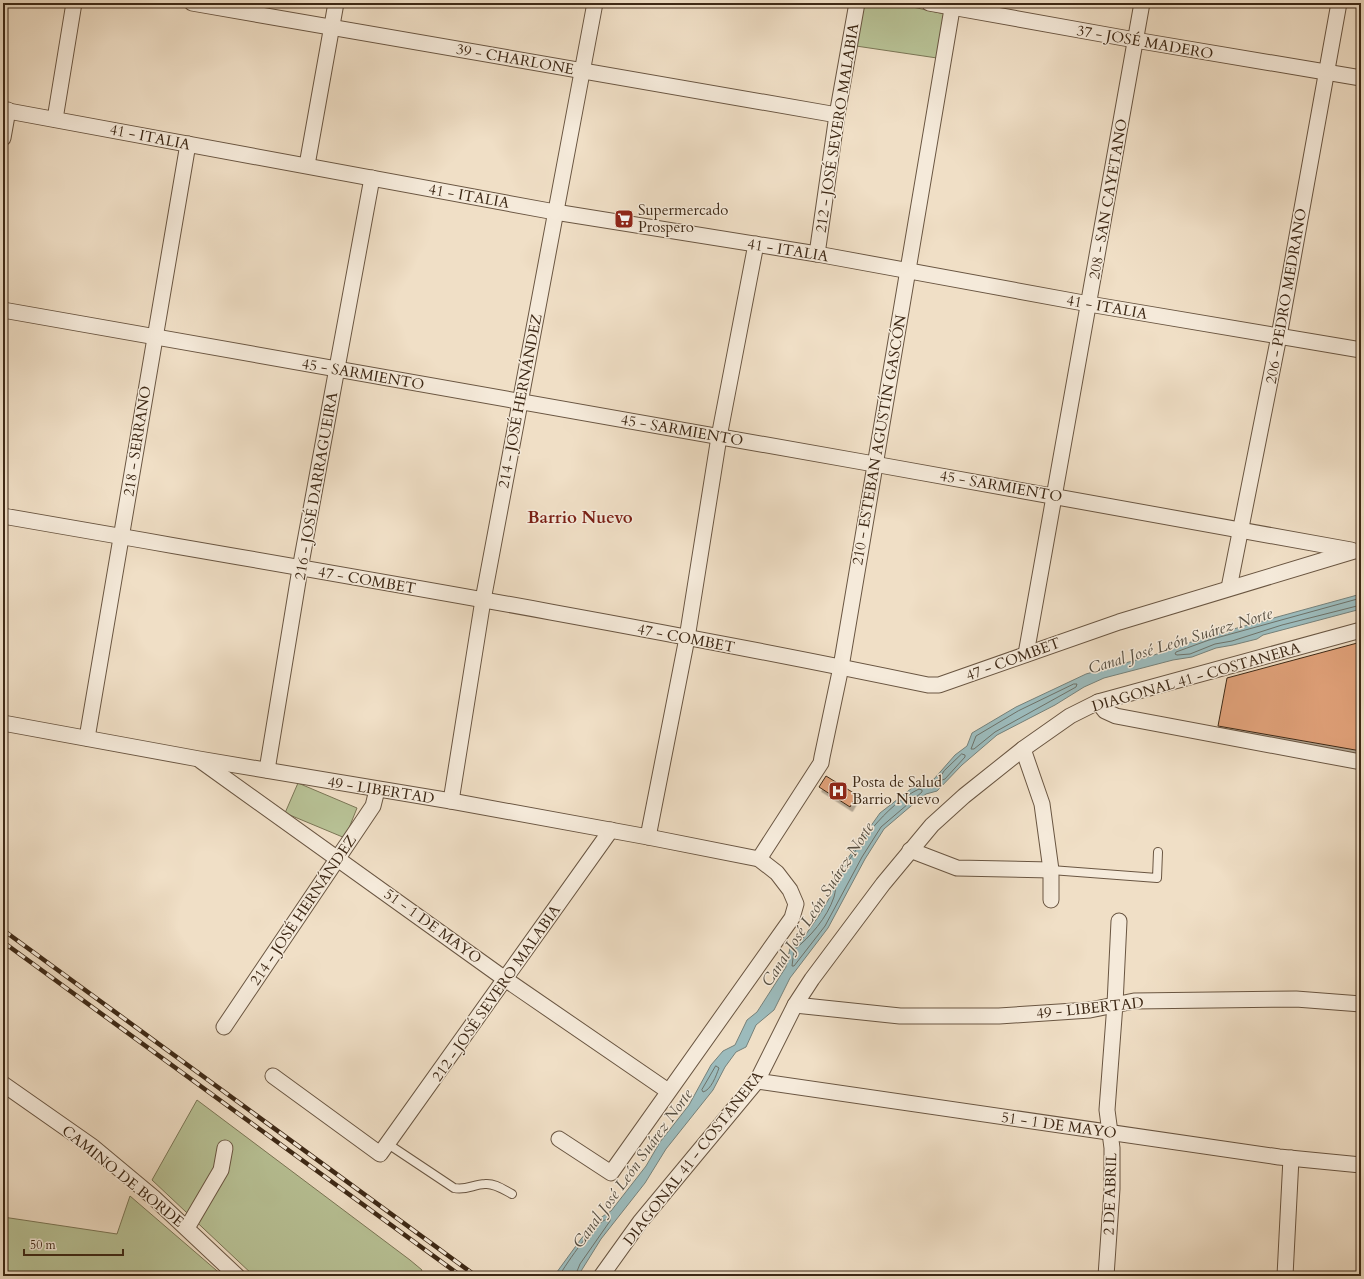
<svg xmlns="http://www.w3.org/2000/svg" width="1364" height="1279" font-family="Cardo,serif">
	<defs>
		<filter id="shadow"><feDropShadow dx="2.5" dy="4.5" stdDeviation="0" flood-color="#0004"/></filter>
	</defs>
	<rect width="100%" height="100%" fill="#f0dfc6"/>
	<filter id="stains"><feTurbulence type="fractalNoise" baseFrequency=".005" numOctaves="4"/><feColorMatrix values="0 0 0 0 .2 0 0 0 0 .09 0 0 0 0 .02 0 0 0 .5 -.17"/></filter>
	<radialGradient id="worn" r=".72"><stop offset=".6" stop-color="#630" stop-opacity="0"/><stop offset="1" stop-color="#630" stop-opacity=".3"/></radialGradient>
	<g fill="#b8c296" stroke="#7b7656">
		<path d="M862 3H894L945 14 937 58 856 46Z"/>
		<path d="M298 783 357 808 345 838 285 813Z"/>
		<path d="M197 1100 410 1260 422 1270 419 1276H254L152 1180Z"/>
		<path d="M130 1196 223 1276H3V1217L117 1234Z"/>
	</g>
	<path fill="#9cbbbc" stroke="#76817a" d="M1361 594V609L1263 635 1257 639 1233 645 1216 648 1192 657 1173 660 1104 678 1084 687 1055 705 997 735 962 765 937 791 926 794 918 800 884 829 865 859 828 928 790 978 774 1010 756 1025 746 1047 736 1052 725 1067 713 1090 666 1149 645 1183 601 1239 578 1276H554L581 1239 597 1220 611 1211 646 1166 660 1142 689 1105 711 1065 723 1051 735 1045 747 1020 757 1012 786 967 790 948 804 937 818 917 830 897 833 879 880 813 912 788 934 779 955 755 967 746 972 733 1016 707 1086 674 1154 655 1208 636Z"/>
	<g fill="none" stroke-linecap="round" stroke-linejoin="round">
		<g stroke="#6d7269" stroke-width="1">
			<path d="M1361 598 1209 640 1176 652 1175 654 1177 655 1190 654 1215 644 1232 641 1282 625 1361 605"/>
			<path d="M1074 684H1077L1076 687 995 732 974 749H971L976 736 1018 711Z"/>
			<path d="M962 754 965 755V757L945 779 939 781V779L944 771Z"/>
			<path d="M919 789 922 790V792L881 827 862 857 825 926 794 966H792L794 950C810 937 827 918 834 897 836 891 835 885 838 879 856 847 885 805 919 789Z"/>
			<path d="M716 1066 719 1068C716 1076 711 1090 703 1092L702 1090Z"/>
			<path d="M559 1276C567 1263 595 1220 610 1218V1221L580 1264 575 1276"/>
		</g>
	</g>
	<g fill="#dfa078" stroke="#3e2916" filter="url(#shadow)">
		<path d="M1361 642V751L1218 726 1227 678Z"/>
		<path d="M826 776 857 795 850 807 819 787Z"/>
	</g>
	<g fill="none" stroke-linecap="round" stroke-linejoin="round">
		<g stroke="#6a5642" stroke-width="10">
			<g id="lane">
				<path d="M1051 870 1157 878 1158 852"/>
				<path d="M388 1144 454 1188C466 1191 474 1184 485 1184 495 1183 504 1190 512 1194"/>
			</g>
		</g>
		<g stroke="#6a5642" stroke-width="17">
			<g id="street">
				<path d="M192 3 837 115"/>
				<path d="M929 3 1135 40 1361 78"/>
				<path d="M3 110 555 212 817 254 1089 304 1361 350"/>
				<path d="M55 119 74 3"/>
				<path d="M3 138 8 110"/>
				<path d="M307 165 336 3"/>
				<path d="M817 254 837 115 857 3"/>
				<path d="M3 310 874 464 1351 550"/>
				<path d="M3 516C312 570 621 621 928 685H939L1119 622 1354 551"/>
				<path d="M1229 588 1279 336 1339 3"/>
				<path d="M1026 654 1142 3"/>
				<path d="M1098 702 1105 711 1116 716 1361 762"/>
				<path d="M3 723 199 759 451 801 648 837 759 859 777 873 790 890 796 904 792 918 611 1173 559 1139"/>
				<path d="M87 738 188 144"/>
				<path d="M1023 749 1042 804 1051 870V900"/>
				<path d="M201 761 505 979 668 1091"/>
				<path d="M267 770 300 569 372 178"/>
				<path d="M451 801 483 600 595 3"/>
				<path d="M648 837 687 638 719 437 756 244"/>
				<path d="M910 850 957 868 1051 870"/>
				<path d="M759 859 821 763 822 757 841 667 953 3"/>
				<path d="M795 1005 900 1016H999L1090 1010 1134 1001 1296 999 1361 1004"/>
				<path d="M224 1027 373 806 377 790"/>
				<path d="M273 1076 380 1154 611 830"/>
				<path d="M757 1081 1279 1157 1361 1165"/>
				<path d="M3 1084 93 1147 153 1197 237 1276"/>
				<path d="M187 1228 221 1170 225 1148"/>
				<path d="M604 1276 602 1275 640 1222 757 1081 795 1005 812 979 883 884 932 825 964 796 1023 749 1070 716 1098 702 1361 630"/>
				<path d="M1106 1276 1112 1189V1148L1107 1110 1115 1004 1119 921"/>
				<path d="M1285 1276 1291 1158"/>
			</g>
		</g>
		<use href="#lane" stroke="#f5eada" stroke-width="8"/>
		<use href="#street" stroke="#f5eada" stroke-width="15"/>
		<g stroke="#3e2916" stroke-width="4.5">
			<g id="rail">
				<path d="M3 930 476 1276"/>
				<path d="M3 942 461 1276"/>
			</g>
		</g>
		<use href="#rail" stroke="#f5eada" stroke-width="3" stroke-dasharray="9" stroke-linecap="butt"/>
	</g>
	<defs>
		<g id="supermarket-square" transform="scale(1)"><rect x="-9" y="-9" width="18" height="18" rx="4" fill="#8f2418" stroke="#f5eada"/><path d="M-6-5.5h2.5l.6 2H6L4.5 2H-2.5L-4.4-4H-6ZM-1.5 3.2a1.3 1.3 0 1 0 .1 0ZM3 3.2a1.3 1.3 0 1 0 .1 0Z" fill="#fff"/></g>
		<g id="hospital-square" transform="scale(1)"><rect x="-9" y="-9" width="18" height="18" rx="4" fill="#8f2418" stroke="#f5eada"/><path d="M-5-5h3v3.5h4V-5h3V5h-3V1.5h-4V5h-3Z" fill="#fff"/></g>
	</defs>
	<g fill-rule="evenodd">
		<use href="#supermarket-square" x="624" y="219"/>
		<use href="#hospital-square" x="838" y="791"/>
	</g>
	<g text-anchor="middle" stroke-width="3" stroke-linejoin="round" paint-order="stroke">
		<g font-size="15" fill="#3e2916" stroke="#f5eada">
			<text transform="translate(1145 42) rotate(10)" y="5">37 - JOSÉ MADERO</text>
			<text transform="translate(515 59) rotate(10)" y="5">39 - CHARLONE</text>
			<text transform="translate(837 128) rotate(-81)" y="5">212 - JOSÉ SEVERO MALABIA</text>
			<text transform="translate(150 137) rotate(11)" y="5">41 - ITALIA</text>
			<text transform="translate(469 196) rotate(10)" y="5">41 - ITALIA</text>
			<text transform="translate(1108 199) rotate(-80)" y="5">208 - SAN CAYETANO</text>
			<text transform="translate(788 250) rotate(9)" y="5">41 - ITALIA</text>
			<text transform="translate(1286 296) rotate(-80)" y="5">206 - PEDRO MEDRANO</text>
			<text transform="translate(1107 307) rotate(10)" y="5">41 - ITALIA</text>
			<text transform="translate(363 374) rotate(10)" y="5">45 - SARMIENTO</text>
			<text transform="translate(520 401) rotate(-79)" y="5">214 - JOSÉ HERNÁNDEZ</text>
			<text transform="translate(682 430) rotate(10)" y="5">45 - SARMIENTO</text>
			<text transform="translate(879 440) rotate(-80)" y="5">210 - ESTEBAN AGUSTÍN GASCÓN</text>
			<text transform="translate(137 441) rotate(-81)" y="5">218 - SERRANO</text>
			<text transform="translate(316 486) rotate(-80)" y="5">216 - JOSÉ DARRAGUEIRA</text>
			<text transform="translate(1001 486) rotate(10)" y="5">45 - SARMIENTO</text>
			<text transform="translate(367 580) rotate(10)" y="5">47 - COMBET</text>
			<text transform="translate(686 638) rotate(11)" y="5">47 - COMBET</text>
			<text transform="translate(1013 659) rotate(-20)" y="5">47 - COMBET</text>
			<text transform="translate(1196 677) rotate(-16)" y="5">DIAGONAL 41 - COSTANERA</text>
			<text transform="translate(381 790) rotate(9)" y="5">49 - LIBERTAD</text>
			<text transform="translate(303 910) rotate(-56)" y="5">214 - JOSÉ HERNÁNDEZ</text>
			<text transform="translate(433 926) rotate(36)" y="5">51 - 1 DE MAYO</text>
			<text transform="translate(496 993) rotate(-55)" y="5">212 - JOSÉ SEVERO MALABIA</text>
			<text transform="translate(1090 1008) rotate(-6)" y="5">49 - LIBERTAD</text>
			<text transform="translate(1059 1125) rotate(8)" y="5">51 - 1 DE MAYO</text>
			<text transform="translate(693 1158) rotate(-52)" y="5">DIAGONAL 41 - COSTANERA</text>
			<text transform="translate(123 1176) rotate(39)" y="5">CAMINO DE BORDE</text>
			<text transform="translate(1110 1194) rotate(-88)" y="5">2 DE ABRIL</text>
		</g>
		<g font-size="15" fill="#3e2916" stroke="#f5eada" text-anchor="start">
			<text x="638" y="215">Supermercado<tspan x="638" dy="17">Prospero</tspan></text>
			<text x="852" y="787">Posta de Salud<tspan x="852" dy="17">Barrio Nuevo</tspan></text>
		</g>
		<g font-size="16" font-style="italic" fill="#564e40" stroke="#f5eada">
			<text transform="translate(1180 640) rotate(-17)" y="6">Canal José León Suárez Norte</text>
			<text transform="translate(817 904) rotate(-57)" y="6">Canal José León Suárez Norte</text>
			<text transform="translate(632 1168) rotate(-54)" y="6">Canal José León Suárez Norte</text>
		</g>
		<g font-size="17" font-weight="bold" fill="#7a1f14" stroke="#f5eada">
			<text x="580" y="523">Barrio Nuevo</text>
		</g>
	</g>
	<rect width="1364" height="1279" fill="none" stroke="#f0dfc6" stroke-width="16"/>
	<rect x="4" y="4" width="1356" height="1271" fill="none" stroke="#3e2916" stroke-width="2"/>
	<rect x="8" y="8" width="1348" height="1263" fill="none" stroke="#3e2916"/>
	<path d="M24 1249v6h99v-6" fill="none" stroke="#3e2916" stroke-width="2"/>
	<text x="30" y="1249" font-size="12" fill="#3e2916" stroke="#f5eada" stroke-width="3" paint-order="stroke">50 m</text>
	<rect width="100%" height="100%" filter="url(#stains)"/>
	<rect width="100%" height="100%" fill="url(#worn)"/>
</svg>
